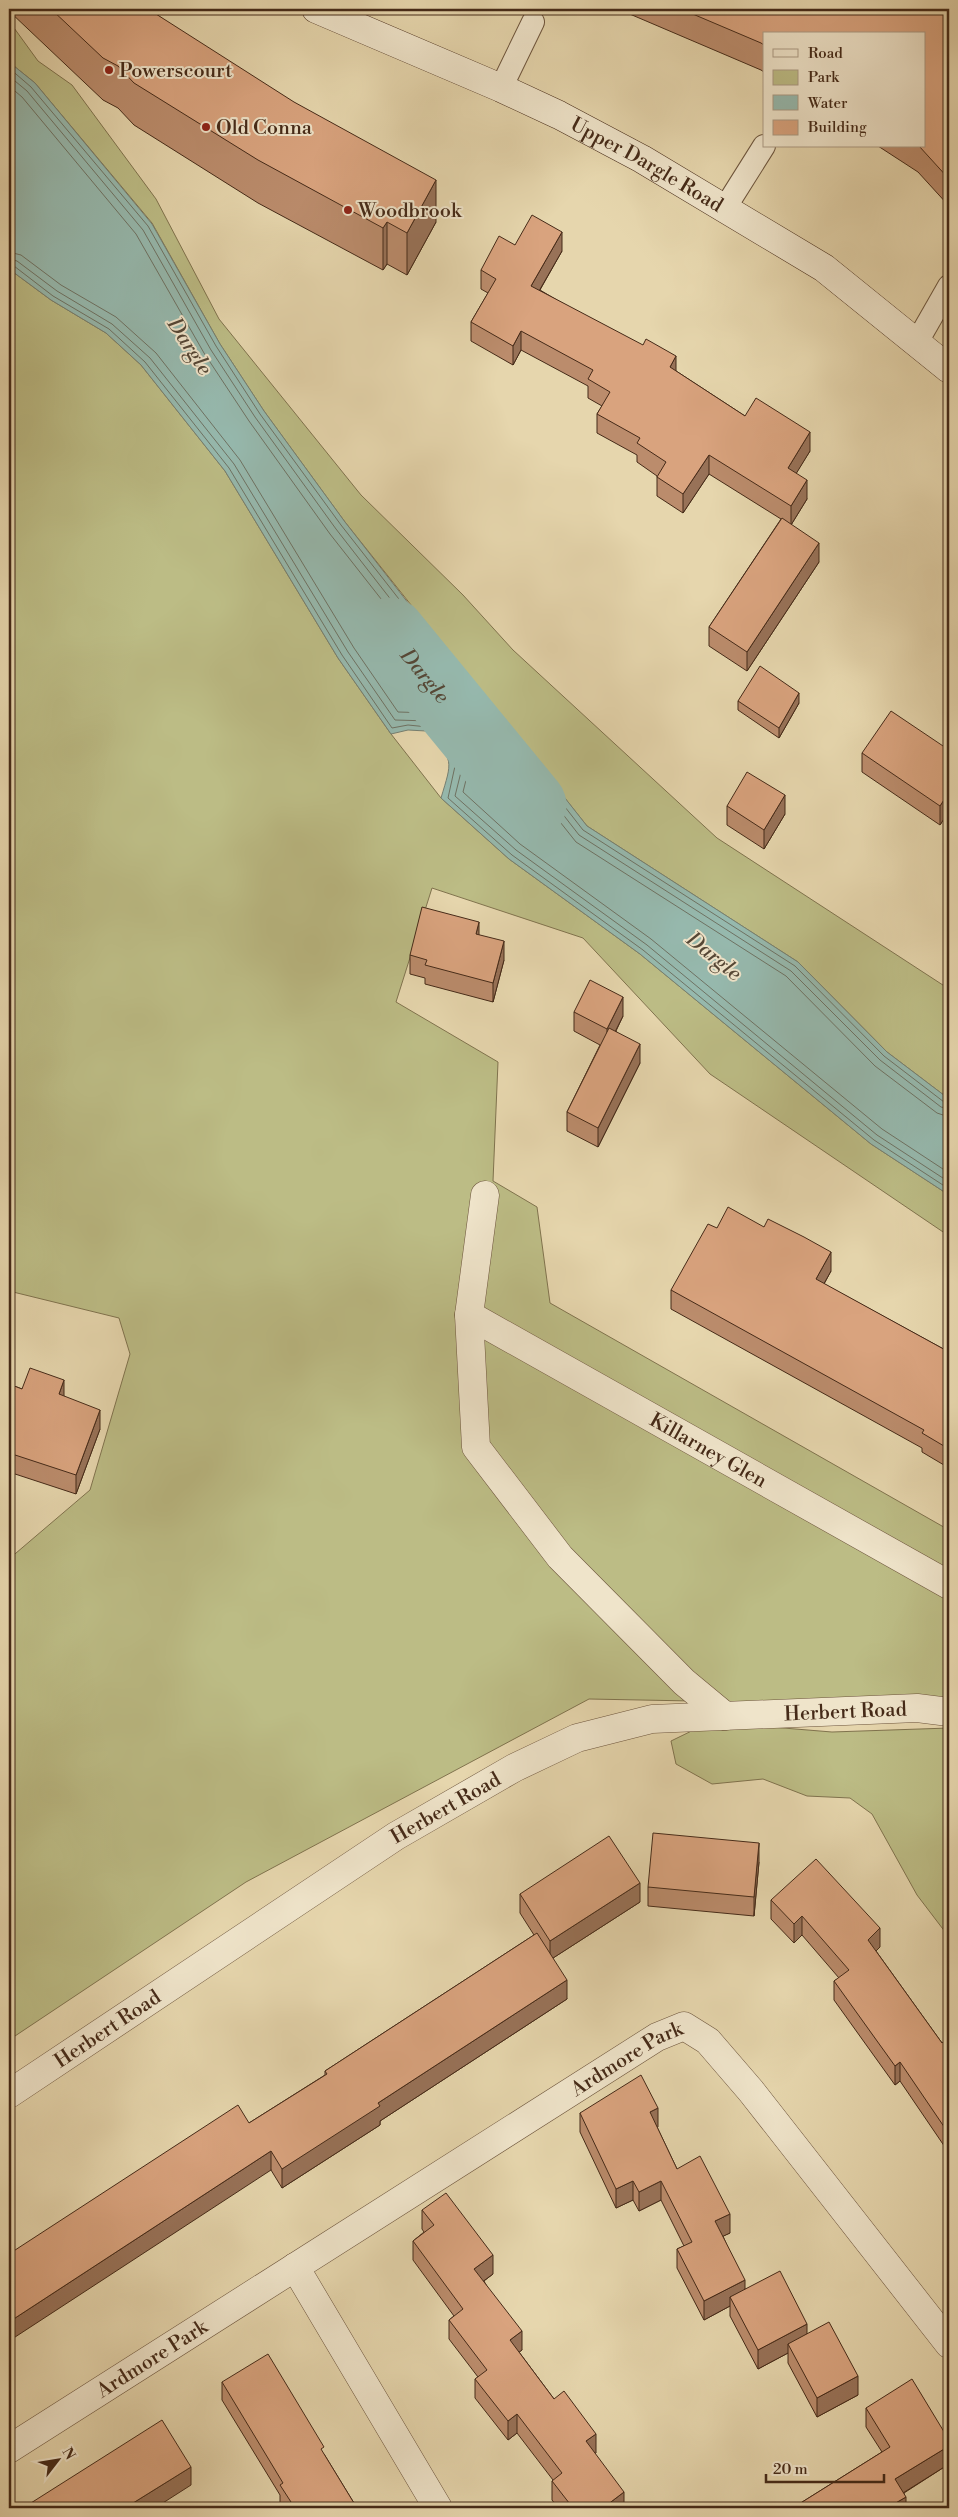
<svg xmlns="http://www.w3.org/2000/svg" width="958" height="2517" font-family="'Libre Bodoni',serif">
	<rect width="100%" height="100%" fill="#e6d6ad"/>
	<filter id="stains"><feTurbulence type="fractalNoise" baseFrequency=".004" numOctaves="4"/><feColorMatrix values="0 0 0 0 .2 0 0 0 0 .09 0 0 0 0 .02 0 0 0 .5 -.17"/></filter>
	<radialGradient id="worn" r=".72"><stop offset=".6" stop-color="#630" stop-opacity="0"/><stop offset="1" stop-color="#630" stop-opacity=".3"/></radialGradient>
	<g fill="#bcbc85" stroke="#80734e">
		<path d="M9 21 38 61 72 85 156 199 219 319 361 495 463 595 513 650 717 838 949 989V1099L887 1052 798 962 587 826 345 522 264 411 220 344 152 223 35 83 9 62Z"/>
		<path d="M9 269 51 300 106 333 141 365 225 471 338 658 391 734 441 798 509 859 640 954 871 1144 949 1195V1236L710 1074 583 938 432 888 396 1002 498 1062 493 1181 537 1207 550 1303 949 1530V1706L589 1699 246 1882 9 2040V1559L90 1490 130 1354 119 1318 9 1291Z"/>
		<path d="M710 1722 832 1732 949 1728V1937L917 1895 872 1814 850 1798 807 1796 763 1779 712 1784 676 1764 671 1741Z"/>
	</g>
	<path fill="#96b9ae" stroke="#768072" d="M9 62 35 83 152 224 220 344 264 411 345 522 455 663C437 710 467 747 517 737L587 826 798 962 887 1052 949 1099V1195L871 1144 640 954 509 859 441 798C452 761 455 760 426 731L408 730 391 734 338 658 225 471 141 365 106 333 51 300 9 269Z"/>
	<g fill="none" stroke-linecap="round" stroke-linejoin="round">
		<g stroke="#6e7263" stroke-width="1">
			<path d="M9 68 31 87 148 226 216 346 260 414 341 525 449 663C448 672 443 682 443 693 444 717 465 740 489 744 498 745 506 743 515 743L583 830 795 966 884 1056 944 1102 949 1103"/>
			<path d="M9 76 27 91 143 230 211 350 255 417 336 529 441 664C441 673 436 683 437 694 439 720 460 744 486 750 495 752 504 750 513 750L579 835 791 971 880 1060 941 1107 949 1109"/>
			<path d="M9 86 22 97 136 234 204 353 249 421 330 534 433 665 430 694 432 713 398 712 354 648 240 460 156 353 116 317 61 285 21 255 9 252"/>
			<path d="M9 259 17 261 57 291 112 324 150 358 234 464 348 652 395 720 430 721 456 747 462 768 455 796 516 850 647 945 877 1135 949 1182"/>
			<path d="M9 265 14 266 53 296 109 329 145 362 229 468 342 655 392 728 408 725 428 727 449 748 455 766 448 798 512 855 643 950 874 1140 949 1189"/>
			<path d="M949 1117 937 1113 875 1066 786 976 576 842 510 759 485 757 466 752 469 768 463 792 520 844 651 939 882 1129 949 1173"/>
		</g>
		<path stroke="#96b9ae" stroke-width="71" id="s1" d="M390 633 531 805"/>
		<g stroke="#6d553d" stroke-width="24">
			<g id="service">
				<path d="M501 88 533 22"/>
				<path d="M725 208 764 146"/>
				<path d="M917 342 949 286"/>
			</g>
		</g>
		<g stroke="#6d553d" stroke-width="29">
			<g id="minor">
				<path id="s2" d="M485 1195 469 1315 949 1585"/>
				<path d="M469 1315 476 1447 560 1557 684 1682 725 1716"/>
				<path d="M295 2267 438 2508"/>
				<path id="s3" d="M9 2449 657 2037 684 2026 708 2041 751 2091 949 2344"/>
			</g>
		</g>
		<g stroke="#6d553d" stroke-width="29">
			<g id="tertiary">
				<path id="s4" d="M9 2094 396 1836 514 1768 577 1738 652 1719 917 1708 949 1712"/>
			</g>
		</g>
		<g stroke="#452a18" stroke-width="29">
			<g id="secondary">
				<path id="s5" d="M316 9 501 88 559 115 642 159 824 268 949 369"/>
			</g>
		</g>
		<use href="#service" stroke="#efe4ca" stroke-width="22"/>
		<use href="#minor" stroke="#efe4ca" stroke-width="28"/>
		<use href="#tertiary" stroke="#efe4ca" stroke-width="28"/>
		<use href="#secondary" stroke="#efe4ca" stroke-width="28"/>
	</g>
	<g fill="#bb8c6c" stroke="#452a18">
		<path d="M9 9H151L156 14 436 222 407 275 387 264 383 270 258 203 134 125 118 108 103 100 9 11Z"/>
		<path d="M618 9H949V206L918 172 878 146H924L764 34V72L761 70Z"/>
		<path d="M515 245 562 251 540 290 676 371 745 416 810 451 796 473 807 499 791 525 819 562 747 671 709 646V627L781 519 709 474 683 513 657 496V476L637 462V455L597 433V414L602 406 588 398V386L521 350 513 365 471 341V322L488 293 481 289V270Z"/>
		<path d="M738 701 799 703 779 738 738 710Z"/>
		<path d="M949 750V811L940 825 862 772V753Z"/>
		<path d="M727 806 785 814 764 849 727 825Z"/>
		<path d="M479 935 504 960 493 1002 425 984V978L410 974V955Z"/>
		<path d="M574 1012 623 1016 616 1031 640 1063 598 1147 567 1131V1112L600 1045 574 1031Z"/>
		<path d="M831 1271 824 1284 949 1352V1468L922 1452V1448L671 1309V1290Z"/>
		<path d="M9 1384 22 1389 64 1396 100 1429 76 1494 9 1472Z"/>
		<path d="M759 1862 754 1916 648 1906V1887Z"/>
		<path d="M520 1894 640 1902 553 1958 567 1999 380 2121V2125L282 2188 271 2170 249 2123 325 2075V2071L534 1935 520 1913Z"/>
		<path d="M771 1900 880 1947 876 1951 942 2043 949 2042V2153L900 2081 895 2085 834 2000V1981L839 1978 802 1935 794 1943 771 1919Z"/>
		<path d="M580 2113 658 2127H657L677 2169 730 2233 723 2236 745 2289 807 2334 858 2395 817 2417 788 2363V2353L758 2369 730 2316V2306L704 2320 677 2268V2249L684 2246 661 2200 639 2211 633 2200 616 2208 580 2132Z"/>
		<path d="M422 2210 493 2274 484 2281 522 2350 519 2352 554 2399 596 2453 595 2454 624 2508H558L552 2500V2481L553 2480 517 2433 508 2440 475 2398V2379L478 2377 449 2339V2320L454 2316 413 2260V2241L424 2232 422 2229Z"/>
		<path d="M222 2382 324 2454 357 2508 282 2507 280 2503V2495L222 2400Z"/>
		<path d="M866 2408 949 2440V2464L904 2493 906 2508H799V2504L882 2452 866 2427Z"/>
	</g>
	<g fill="#987258" stroke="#452a18">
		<path d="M436 180V222L407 275V233Z"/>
		<path d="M387 222V264L383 270V228Z"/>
		<path d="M562 232V251L531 305V286Z"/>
		<path d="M521 331V350L513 365V346Z"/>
		<path d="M676 356V375L670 367Z"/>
		<path d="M810 432V451L788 487V468Z"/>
		<path d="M709 455V474L683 513V494Z"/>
		<path d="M807 480V499L791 525V506Z"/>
		<path d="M819 543V562L747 671V652Z"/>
		<path d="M799 693V703L779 738V728Z"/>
		<path d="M949 792V811L940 825V806Z"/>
		<path d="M785 795V814L764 849V830Z"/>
		<path d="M479 922V941L476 934Z"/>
		<path d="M504 941V960L493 1002V983Z"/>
		<path d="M623 997V1016L607 1048V1029Z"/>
		<path d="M640 1044V1063L598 1147V1128Z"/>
		<path d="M831 1252V1271L816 1298V1279Z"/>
		<path d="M64 1380V1399L59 1394Z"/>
		<path d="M100 1410V1429L76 1494V1475Z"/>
		<path d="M759 1843V1862L754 1916V1897Z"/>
		<path d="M640 1883V1902L550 1960V1941Z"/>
		<path d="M802 1916V1935L794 1943V1924Z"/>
		<path d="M880 1928V1947L868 1959V1940Z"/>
		<path d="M567 1980V1999L380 2121V2125L282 2188V2169L378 2103Z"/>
		<path d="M900 2062V2081L895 2085V2066Z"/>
		<path d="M658 2108V2127L650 2131V2112Z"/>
		<path d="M271 2151V2170L9 2341V2322Z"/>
		<path d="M633 2181V2200L616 2208V2189Z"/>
		<path d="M661 2181V2200L639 2211V2192Z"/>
		<path d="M730 2214V2233L715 2240V2221Z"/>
		<path d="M493 2255V2274L474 2288V2269Z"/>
		<path d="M745 2280V2299L730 2297V2306L704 2320V2301Z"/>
		<path d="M807 2324V2343L788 2344V2353L758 2369V2350Z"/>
		<path d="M522 2331V2350L510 2359V2340Z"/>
		<path d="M858 2376V2395L817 2417V2398Z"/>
		<path d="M517 2414V2433L508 2440V2421Z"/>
		<path d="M596 2434V2453L586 2460V2441Z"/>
		<path d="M949 2446V2464L895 2498V2479Z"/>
		<path d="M191 2467V2485L155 2508H125Z"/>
		<path d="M624 2492V2508H603Z"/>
		<path d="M906 2497V2508H887Z"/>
	</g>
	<g fill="#d9a37e" stroke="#452a18">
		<path d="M51 9H151L156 14 294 102 436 180 407 233 387 222 383 228 258 160 134 83 118 66 103 58Z"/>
		<path d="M681 9H949V179L919 146H924V34H764V45L761 43Z"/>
		<path d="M532 215 562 232 531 286 643 345 646 339 676 356 670 367 745 416 756 398 810 432 788 468 807 480 791 506 709 455 683 494 657 477 666 462 637 443 640 438 597 414 610 392 588 379 593 370 521 331 513 346 471 322 496 279 481 270 499 236 515 245Z"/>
		<path d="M782 518 819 543 747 652 709 627Z"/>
		<path d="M760 666 799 693 779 728 738 701Z"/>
		<path d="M891 711 949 750V792L940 806 862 753Z"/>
		<path d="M747 772 785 795 764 830 727 806Z"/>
		<path d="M422 907 479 922 476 934 504 941 493 983 425 965 427 960 410 955Z"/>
		<path d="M590 980 623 997 607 1029 574 1012Z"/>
		<path d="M609 1028 640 1044 598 1128 567 1112Z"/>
		<path d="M728 1207 764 1227 768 1219 804 1237 831 1252 816 1279 949 1352V1449L922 1433 924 1430 671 1290 708 1224 717 1228Z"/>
		<path d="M30 1368 64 1380 59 1394 100 1410 76 1475 9 1453V1384L22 1389Z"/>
		<path d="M653 1833 759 1843 754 1897 648 1887Z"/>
		<path d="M609 1836 640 1883 550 1941 520 1894Z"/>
		<path d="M816 1859 880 1928 868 1940 942 2043 947 2039 949 2042V2134L900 2062 895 2066 834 1981 849 1970 802 1916 794 1924 771 1900Z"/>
		<path d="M537 1933 567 1980 378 2103 380 2106 282 2169 271 2151 9 2322V2254L238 2105 249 2123 327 2074 325 2071Z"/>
		<path d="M641 2075 658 2108 650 2112 677 2169 700 2156 730 2214 715 2221 745 2280 704 2301 677 2249 692 2242 661 2181 639 2192 633 2181 616 2189 580 2113Z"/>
		<path d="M446 2193 493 2255 474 2269 522 2331 510 2340 554 2399 564 2391 596 2434 586 2441 624 2492 603 2508H573L552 2481 562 2473 517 2414 508 2421 475 2379 487 2370 449 2320 463 2309 413 2241 434 2225 422 2210Z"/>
		<path d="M780 2271 807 2324 758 2350 730 2297Z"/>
		<path d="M829 2322 858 2376 817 2398 788 2344Z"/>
		<path d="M268 2354 324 2447 321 2449 357 2508H281L291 2502 280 2485 283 2483 222 2382Z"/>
		<path d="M912 2379 949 2440V2446L895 2479 906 2497 887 2508H803L799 2504 890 2447 866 2408Z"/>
		<path d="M162 2420 191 2467 125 2508H23Z"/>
	</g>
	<g fill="#8f2418" stroke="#efe4ca" stroke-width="2">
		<circle cx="109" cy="70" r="5"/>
		<circle cx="206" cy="127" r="5"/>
		<circle cx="348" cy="210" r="5"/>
	</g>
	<g text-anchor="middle" stroke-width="4" stroke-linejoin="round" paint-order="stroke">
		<g font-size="20" fill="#452a18" stroke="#efe4ca" text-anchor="start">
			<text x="119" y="77">Powerscourt</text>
			<text x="216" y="134">Old Conna</text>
			<text x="358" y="217">Woodbrook</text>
		</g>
		<g font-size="20" fill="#452a18" stroke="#efe4ca">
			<text dy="7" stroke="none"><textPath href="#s5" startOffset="366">Upper Dargle Road</textPath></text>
			<text dy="7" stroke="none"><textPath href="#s2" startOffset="396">Killarney Glen</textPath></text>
			<text dy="7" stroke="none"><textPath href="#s4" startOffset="942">Herbert Road</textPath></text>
			<text dy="7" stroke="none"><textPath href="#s4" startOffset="522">Herbert Road</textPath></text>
			<text dy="7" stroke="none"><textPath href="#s4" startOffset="118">Herbert Road</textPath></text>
			<text dy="7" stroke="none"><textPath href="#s3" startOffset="731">Ardmore Park</textPath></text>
			<text dy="7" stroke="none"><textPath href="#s3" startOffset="169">Ardmore Park</textPath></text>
		</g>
		<g font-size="21" font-style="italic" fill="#554736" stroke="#efe4ca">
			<text transform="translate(190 346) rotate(57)" y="7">Dargle</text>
			<text dy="7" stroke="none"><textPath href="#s1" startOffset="55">Dargle</textPath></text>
			<text transform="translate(714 956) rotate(39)" y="7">Dargle</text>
		</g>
	</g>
	<rect width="958" height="2517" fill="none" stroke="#e6d6ad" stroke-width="30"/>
	<rect x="10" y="10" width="938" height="2497" fill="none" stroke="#452a18" stroke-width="2.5"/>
	<rect x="15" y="15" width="928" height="2487" fill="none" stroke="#452a18"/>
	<rect x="763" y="32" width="162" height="115" fill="#efe4ca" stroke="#ab9a83"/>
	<rect x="773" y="49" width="25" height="8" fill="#efe4ca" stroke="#ab9a83"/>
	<text x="808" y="58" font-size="15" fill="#452a18">Road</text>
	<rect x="773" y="70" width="25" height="15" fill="#bcbc85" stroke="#ab9a83"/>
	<text x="808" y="82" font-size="15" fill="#452a18">Park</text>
	<rect x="773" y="95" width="25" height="15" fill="#96b9ae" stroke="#ab9a83"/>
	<text x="808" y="108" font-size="15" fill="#452a18">Water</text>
	<rect x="773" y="120" width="25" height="15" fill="#d9a37e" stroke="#ab9a83"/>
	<text x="808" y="132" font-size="15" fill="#452a18">Building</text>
	<g transform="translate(58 2460) rotate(59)" stroke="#efe4ca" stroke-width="4" paint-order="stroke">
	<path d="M0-4L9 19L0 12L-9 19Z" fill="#452a18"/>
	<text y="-8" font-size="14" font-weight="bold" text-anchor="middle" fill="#452a18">N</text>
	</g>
	<path d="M766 2474v8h118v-8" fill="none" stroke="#452a18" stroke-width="2.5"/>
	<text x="773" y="2474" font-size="15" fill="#452a18" stroke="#efe4ca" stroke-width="4" paint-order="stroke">20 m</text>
	<rect width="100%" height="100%" filter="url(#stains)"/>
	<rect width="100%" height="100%" fill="url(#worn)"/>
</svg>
